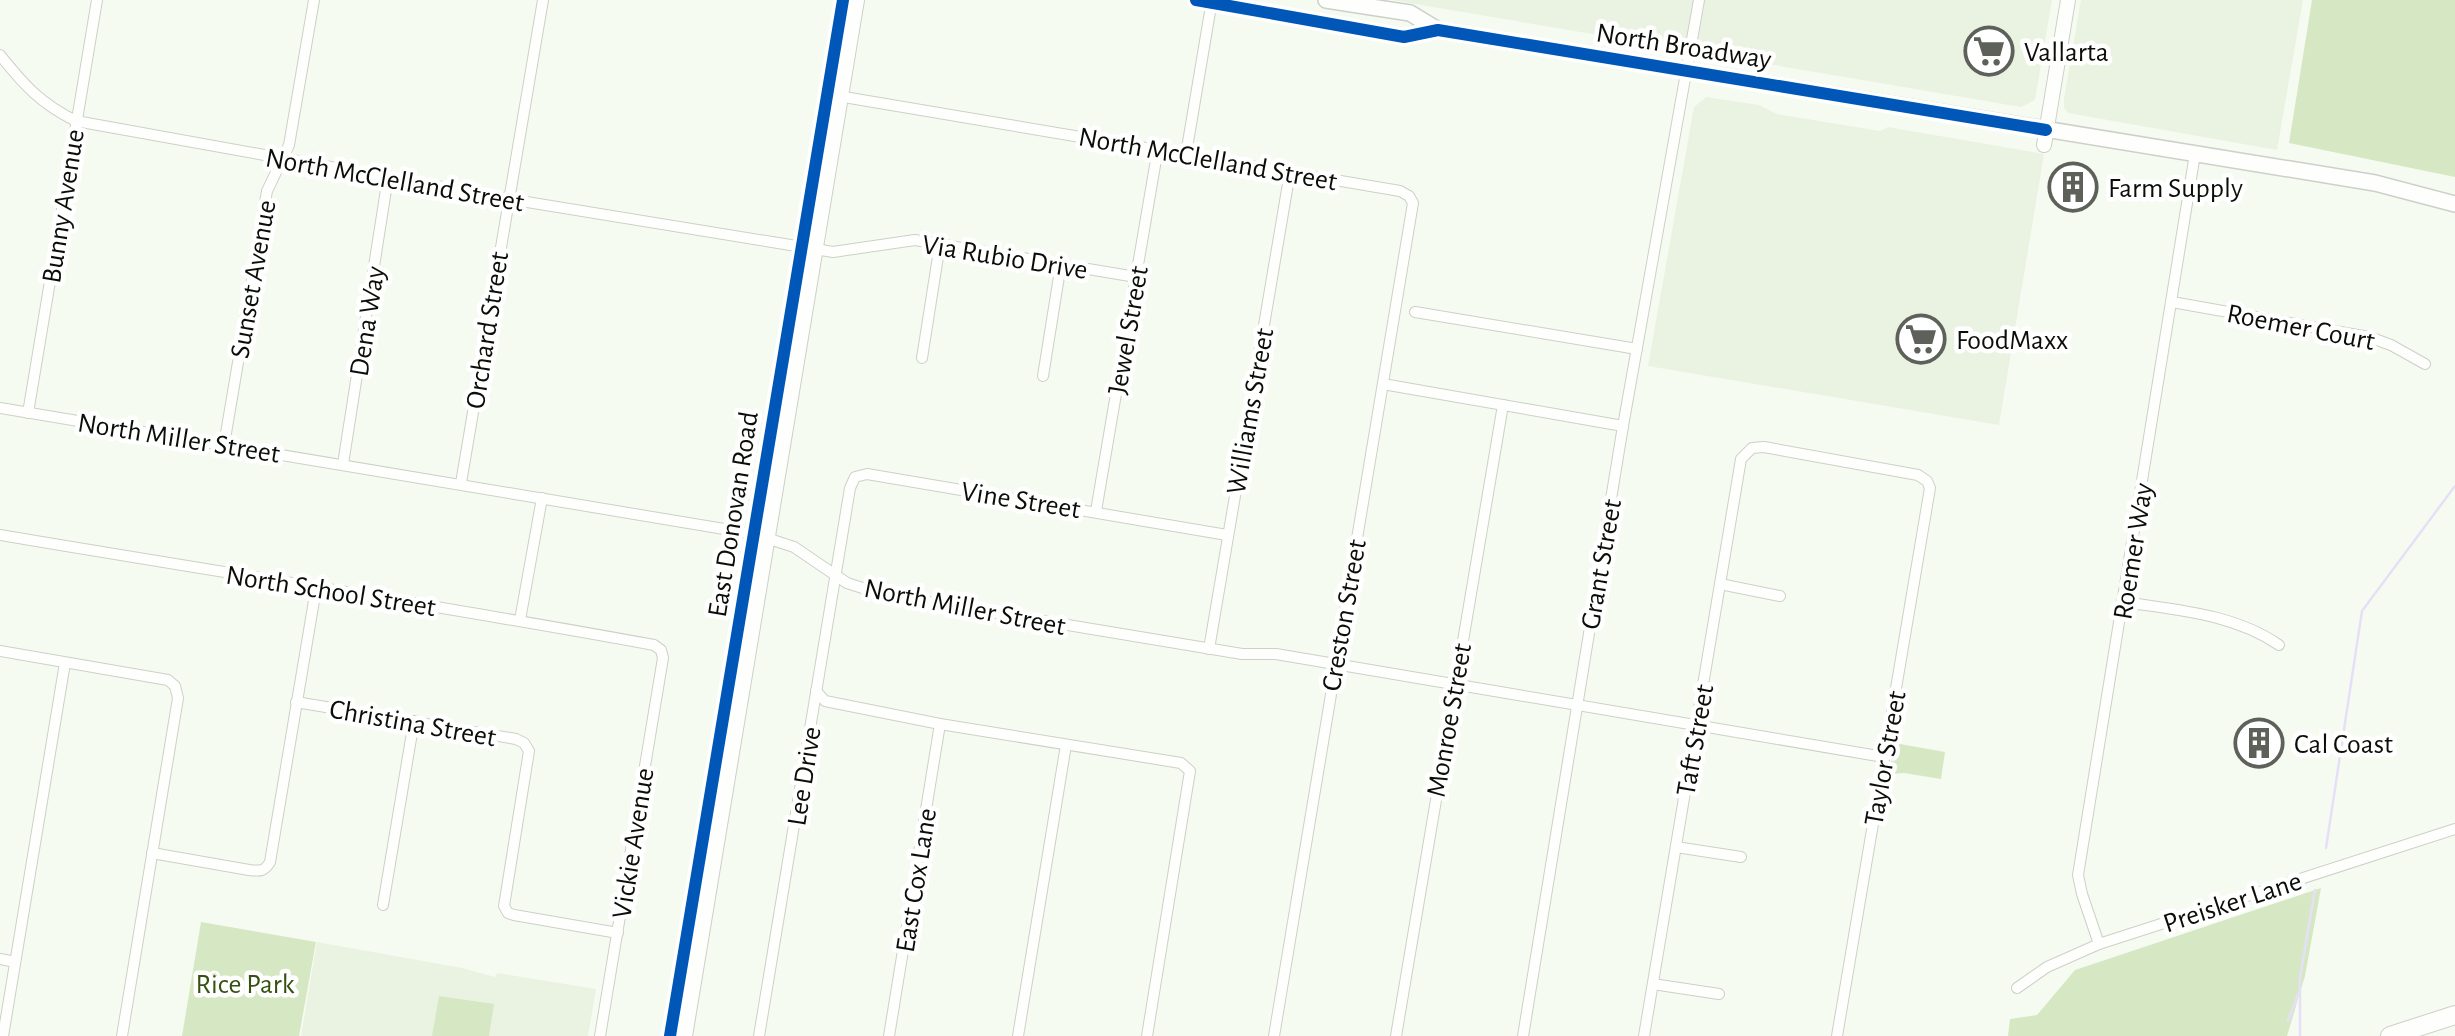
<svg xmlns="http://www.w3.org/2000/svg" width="2455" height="1036" font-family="'Alegreya Sans',sans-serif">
	<rect width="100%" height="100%" fill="#f6fbf1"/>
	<g fill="#eaf3e2">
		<path d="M1392 0H2052L2035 100 2021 107Z"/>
		<path d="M2081 0H2303L2277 150 2068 113 2064 108V98Z"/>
		<path d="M1706 97 1759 105 1777 114 1880 131 1888 127 2044 154 1999 425 1648 366 1694 107Z"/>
		<path d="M317 942 462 968 495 977 497 973 596 989 588 1036H301Z"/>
	</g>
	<g fill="#d6e8c3">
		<path d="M2312 0H2455V177L2289 143Z"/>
		<path d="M1895 738 1900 744 1945 752 1941 779 1904 773 1889 774Z"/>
		<path d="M2321 888 2305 976 2287 1036H2008L2010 1019 2037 1015 2075 970Z"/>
		<path d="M201 922 316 942 299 1036H182Z"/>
		<path d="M439 996 494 1004 489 1036H432Z"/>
	</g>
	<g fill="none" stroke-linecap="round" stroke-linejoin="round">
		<g stroke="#e5e0f7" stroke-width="2.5">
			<path d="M2326 848 2362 611 2455 486"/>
			<path d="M2288 1021 2298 994"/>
			<path d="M2300 1036V977L2315 890"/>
		</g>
		<g stroke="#ccd0c9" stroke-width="12">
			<g id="street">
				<path d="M0 55C24 85 41 104 76 121L508 199 833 252 915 240 1136 277"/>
				<path d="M838 96 1400 191 1409 196 1413 203 1274 1036"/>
				<path d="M1186 154 1212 0"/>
				<path d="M2172 302 2369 337 2391 345 2425 364"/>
				<path d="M1415 312 1637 349"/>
				<path d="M922 358 940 244"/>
				<path d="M1043 376 1061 264"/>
				<path d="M1383 384 1623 426"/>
				<path d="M0 408 754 534 794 547 847 583 881 594 1242 654H1276L1884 757"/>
				<path d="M28 413 97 0"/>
				<path d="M224 445 267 191 289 145 314 0"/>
				<path d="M343 464 388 177"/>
				<path d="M461 483 543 0"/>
				<path d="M1096 511 1158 148"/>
				<path d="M0 535C218 572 437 605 654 645L661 650 663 658 600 1036"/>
				<path d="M1720 584 1780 596"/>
				<path d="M2124 602C2177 610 2234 614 2279 645"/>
				<path d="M520 620 542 498"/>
				<path d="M1209 649 1290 172"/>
				<path d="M0 651 168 680 175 686 178 698 122 1036"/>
				<path d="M816 691 825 701 940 724 1181 763 1190 771 1147 1036"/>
				<path d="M296 702 516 739 524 743 529 751 504 906 508 913 514 915 618 933"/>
				<path d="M1676 847 1741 857"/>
				<path d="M152 853 249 870C260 871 264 872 270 862L316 589"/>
				<path d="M383 905 414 721"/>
				<path d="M2099 944 2082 894 2078 875 2195 154"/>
				<path d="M0 959 15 962"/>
				<path d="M1653 984 1719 994"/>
				<path d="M2017 988 2047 967 2099 944 2455 829"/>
				<path d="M3 1036 65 663"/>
				<path d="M759 1036 850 488 855 477 867 474 1227 535"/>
				<path d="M889 1036 940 724"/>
				<path d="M1018 1036 1066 745"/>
				<path d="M1396 1036 1503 405"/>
				<path d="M1523 1036 1623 426 1699 0"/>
				<path d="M1644 1036 1741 459 1752 448 1764 447 1918 475 1927 481 1930 488 1837 1036"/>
			</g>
		</g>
		<g stroke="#ccd0c9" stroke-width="16">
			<g id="secondary">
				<path d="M2044 145 2068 0"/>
				<path d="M670 1036 843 0"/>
				<path d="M685 1036 857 0"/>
			</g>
		</g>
		<g stroke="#ccd0c9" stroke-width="18">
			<g id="primary">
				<path d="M1196 0 1404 37 1438 30 2375 183 2455 204"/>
				<path d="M1326 0 1410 13 1438 30"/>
			</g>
		</g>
		<g stroke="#ccd0c9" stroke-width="20">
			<path id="highway" d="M2390 1036 2455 1015"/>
		</g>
		<use href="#street" stroke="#fefefd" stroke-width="10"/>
		<use href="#secondary" stroke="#fefefd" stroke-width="14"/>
		<use href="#primary" stroke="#fefefd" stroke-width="15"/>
		<use href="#highway" stroke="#fefefd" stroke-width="18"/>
		<g stroke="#fff" stroke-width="19">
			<g id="cycleway">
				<path d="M1196 0 1404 37 1438 30 2046 130"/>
				<path d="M670 1036 843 0"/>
			</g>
		</g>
		<use href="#cycleway" stroke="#0057b8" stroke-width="12"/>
	</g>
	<defs>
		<g id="supermarket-ring" transform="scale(2.5)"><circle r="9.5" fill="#fff" stroke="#5d615a" stroke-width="1.5"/><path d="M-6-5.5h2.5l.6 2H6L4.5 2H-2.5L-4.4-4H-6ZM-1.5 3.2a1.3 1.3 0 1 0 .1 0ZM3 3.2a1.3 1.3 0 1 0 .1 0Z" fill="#5d615a"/></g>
		<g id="building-ring" transform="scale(2.5)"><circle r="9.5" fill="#fff" stroke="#5d615a" stroke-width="1.5"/><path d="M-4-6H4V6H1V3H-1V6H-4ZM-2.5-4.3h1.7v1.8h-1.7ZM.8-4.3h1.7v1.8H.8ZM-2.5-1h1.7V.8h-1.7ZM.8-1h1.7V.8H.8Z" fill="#5d615a"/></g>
	</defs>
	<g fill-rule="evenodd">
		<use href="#supermarket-ring" x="1989" y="51"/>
		<use href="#building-ring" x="2073" y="187"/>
		<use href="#supermarket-ring" x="1921" y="339"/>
		<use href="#building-ring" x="2259" y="743"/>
	</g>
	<g text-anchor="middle" stroke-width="9" stroke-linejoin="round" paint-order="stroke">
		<g font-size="28" fill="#0b0e08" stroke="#fff">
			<text transform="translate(1684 45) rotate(9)" y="10">North Broadway</text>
			<text transform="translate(1208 158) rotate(10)" y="10">North McClelland Street</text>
			<text transform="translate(395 179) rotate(10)" y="10">North McClelland Street</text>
			<text transform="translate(62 206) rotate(-81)" y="10">Bunny Avenue</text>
			<text transform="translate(1005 256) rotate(9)" y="10">Via Rubio Drive</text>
			<text transform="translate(252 279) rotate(-80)" y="10">Sunset Avenue</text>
			<text transform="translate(366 321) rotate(-81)" y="10">Dena Way</text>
			<text transform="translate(2301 326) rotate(11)" y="10">Roemer Court</text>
			<text transform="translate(486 330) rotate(-81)" y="10">Orchard Street</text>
			<text transform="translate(1127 330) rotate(-80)" y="10">Jewel Street</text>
			<text transform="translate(1249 411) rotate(-80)" y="10">Williams Street</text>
			<text transform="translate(179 437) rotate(9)" y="10">North Miller Street</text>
			<text transform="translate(1021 499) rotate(9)" y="10">Vine Street</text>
			<text transform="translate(732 514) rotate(-81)" y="10">East Donovan Road</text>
			<text transform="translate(2132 551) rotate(-81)" y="10">Roemer Way</text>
			<text transform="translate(1600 564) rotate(-80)" y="10">Grant Street</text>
			<text transform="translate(331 590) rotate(9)" y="10">North School Street</text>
			<text transform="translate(965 606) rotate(11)" y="10">North Miller Street</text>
			<text transform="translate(1343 615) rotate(-80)" y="10">Creston Street</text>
			<text transform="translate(1448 720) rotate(-80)" y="10">Monroe Street</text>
			<text transform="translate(413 722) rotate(10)" y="10">Christina Street</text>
			<text transform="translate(1694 740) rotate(-80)" y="10">Taft Street</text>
			<text transform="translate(1884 758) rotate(-80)" y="10">Taylor Street</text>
			<text transform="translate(803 776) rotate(-81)" y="10">Lee Drive</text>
			<text transform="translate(632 843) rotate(-81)" y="10">Vickie Avenue</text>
			<text transform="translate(915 880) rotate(-81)" y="10">East Cox Lane</text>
			<text transform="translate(2232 901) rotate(-18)" y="10">Preisker Lane</text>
		</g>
		<g font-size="28" fill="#0b0e08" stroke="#fff" text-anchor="start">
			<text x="2024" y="61">Vallarta</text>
			<text x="2108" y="197">Farm Supply</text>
			<text x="1956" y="349">FoodMaxx</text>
			<text x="2294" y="753">Cal Coast</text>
		</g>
		<g font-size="28" fill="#375110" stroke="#fff">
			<text x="245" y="993">Rice Park</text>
		</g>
	</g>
</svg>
